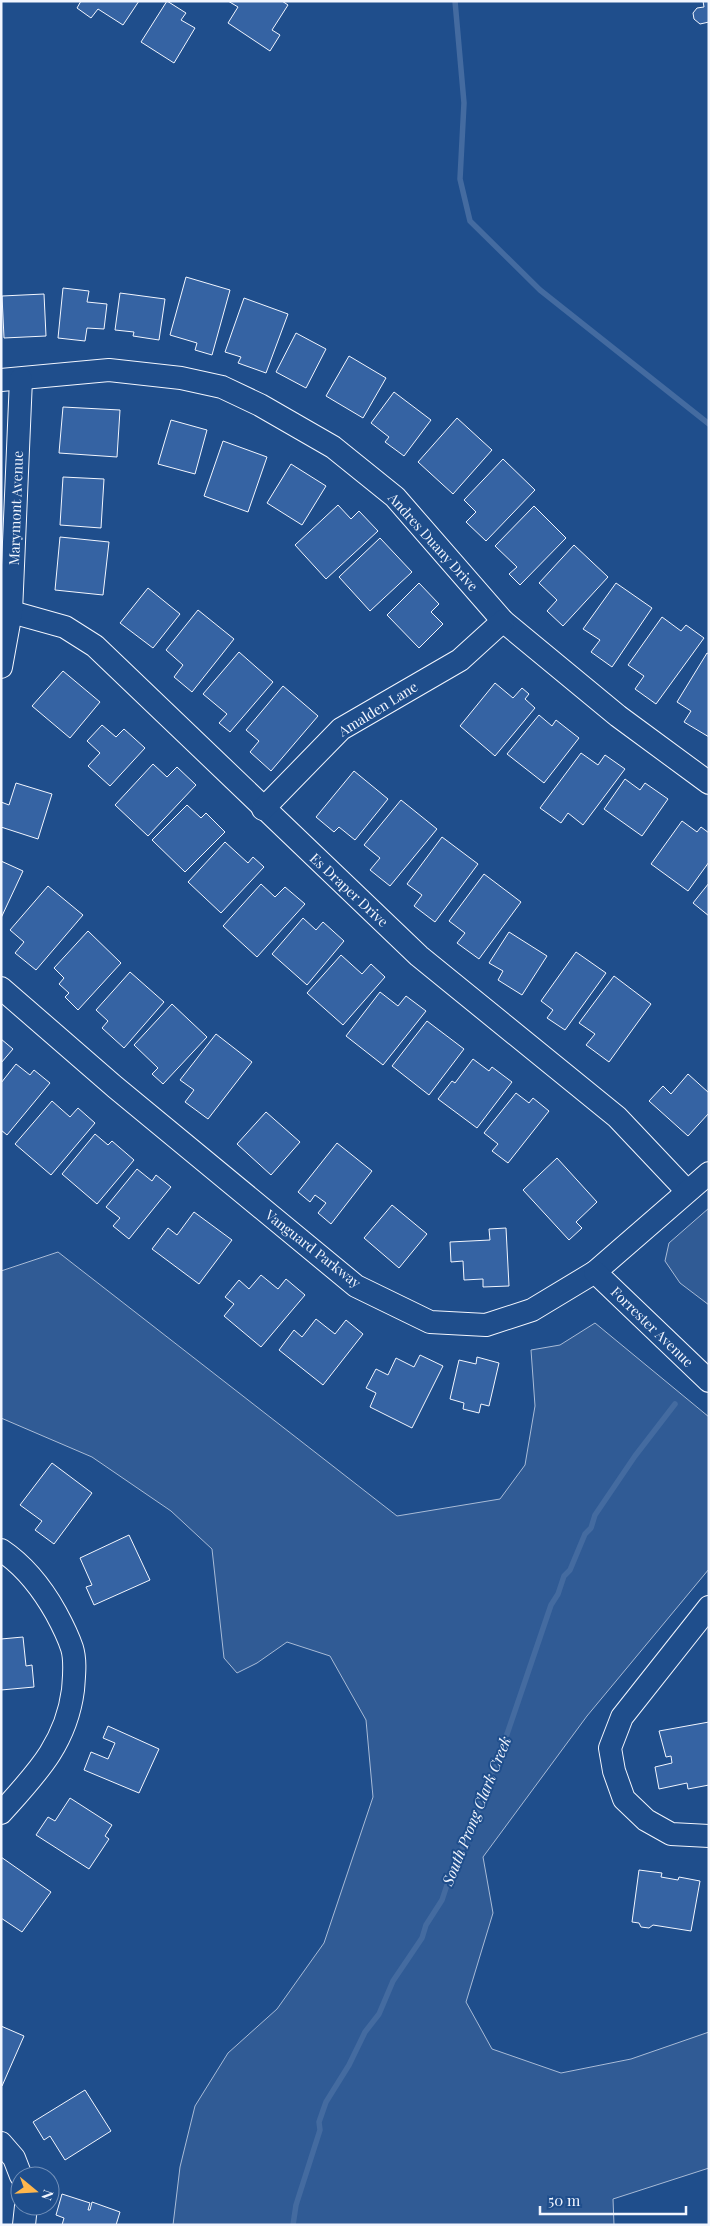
<svg xmlns="http://www.w3.org/2000/svg" width="710" height="2226" font-family="'Playfair Display',serif">
	<rect width="100%" height="100%" fill="#1f4e8c"/>
	<g fill="#305b95" stroke="#a8bbd7">
		<path d="M709 1208V1305L680 1283 665 1261 669 1243Z"/>
		<path d="M58 1252 397 1516 500 1499 525 1465 535 1406 531 1350 560 1345 595 1323 709 1417V1569L587 1716 483 1857 493 1913 466 2002 492 2049 561 2073 631 2059 709 2032V2168L613 2199 614 2225H173L180 2167 195 2106 228 2053 277 2009 324 1943 373 1797 366 1720 330 1656 287 1642 257 1663 237 1673 224 1658 212 1549 171 1511 92 1457 1 1418V1271Z"/>
	</g>
	<g fill="none" stroke-linecap="round" stroke-linejoin="round">
		<g stroke="#446ba0" stroke-width="5.5">
			<path d="M455 1 464 103 460 179 470 221 540 290 709 424"/>
			<path d="M293 2225 296 2205 320 2130 319 2122 326 2102 349 2065 365 2032 379 2014 393 1981 422 1938 426 1925 442 1900 451 1873 456 1867 465 1840 472 1829 487 1783 501 1758 504 1743 551 1605 558 1594 564 1576 570 1570 585 1534 591 1528 595 1515 635 1456 675 1404"/>
		</g>
	</g>
	<g fill="#3563a3" stroke="#f2f6ff">
		<path d="M81 1H139L123 25 98 9 91 18 77 8Z"/>
		<path d="M167 1 186 13 181 20 195 28 174 63 141 42Z"/>
		<path d="M228 1H282L288 5 272 30 280 35 270 51 228 23 238 7Z"/>
		<path d="M703 1H709V22L700 24 694 19 693 13 697 8 704 7Z"/>
		<path d="M186 277 230 290 212 355 195 350 197 343 170 335Z"/>
		<path d="M63 288 89 291 87 302 107 304 104 329 87 328 85 341 58 338Z"/>
		<path d="M120 293 165 299 159 340 133 336 134 332 115 330Z"/>
		<path d="M44 294 46 336 4 338 2 296Z"/>
		<path d="M244 298 288 314 266 373 238 363 241 357 225 352Z"/>
		<path d="M296 333 326 349 306 388 276 372Z"/>
		<path d="M349 356 386 378 363 418 326 396Z"/>
		<path d="M394 392 431 420 404 456 385 442 389 437 371 423Z"/>
		<path d="M63 407 120 410 117 457 59 453Z"/>
		<path d="M457 418 492 450 453 494 418 462Z"/>
		<path d="M171 420 207 430 195 474 158 464Z"/>
		<path d="M223 441 267 457 248 512 204 496Z"/>
		<path d="M503 459 535 490 486 541 466 522 476 512 464 500Z"/>
		<path d="M291 464 326 486 302 525 267 503Z"/>
		<path d="M63 477 104 479 101 528 60 525Z"/>
		<path d="M338 505 351 519 359 511 378 531 326 579 295 545Z"/>
		<path d="M534 506 566 538 520 585 509 574 517 567 495 546Z"/>
		<path d="M60 537 109 542 103 595 55 590Z"/>
		<path d="M380 538 412 572 370 611 339 577Z"/>
		<path d="M574 545 608 577 563 626 547 611 557 600 539 583Z"/>
		<path d="M419 583 439 604 431 612 443 624 419 648 387 615Z"/>
		<path d="M616 583 652 608 612 667 591 652 600 640 583 629Z"/>
		<path d="M148 588 180 614 153 648 120 623Z"/>
		<path d="M198 610 234 639 192 692 174 677 183 665 166 650Z"/>
		<path d="M662 617 681 631 686 625 704 638 656 704 635 689 644 676 628 665Z"/>
		<path d="M239 652 273 682 230 732 219 723 227 714 203 694Z"/>
		<path d="M707 653 709 654V737L684 722 691 711 677 702Z"/>
		<path d="M63 671 100 702 70 738 32 706Z"/>
		<path d="M495 683 513 698 522 688 529 694 525 699 535 708 495 756 460 726Z"/>
		<path d="M283 686 318 716 271 771 250 752 259 741 246 730Z"/>
		<path d="M539 715 552 726 556 720 579 738 544 783 507 754Z"/>
		<path d="M102 725 116 737 124 729 145 748 110 786 88 766 100 753 87 741Z"/>
		<path d="M581 753 598 765 605 755 625 769 583 825 568 813 561 823 540 808Z"/>
		<path d="M153 764 167 777 177 767 196 785 148 836 115 805Z"/>
		<path d="M354 771 388 799 355 840 339 827 334 832 316 817Z"/>
		<path d="M625 779 640 790 645 783 668 799 642 836 604 809Z"/>
		<path d="M16 783 52 794 38 839 1 827V802L9 805Z"/>
		<path d="M401 800 437 829 390 886 370 870 380 858 364 845Z"/>
		<path d="M187 805 201 818 206 813 225 832 185 872 152 840Z"/>
		<path d="M682 821 697 832 701 827 709 833V862L688 891 651 864Z"/>
		<path d="M442 837 478 864 435 922 414 906 422 895 407 884Z"/>
		<path d="M225 842 248 863 253 857 264 867 221 913 188 882Z"/>
		<path d="M1 861 23 871 1 918Z"/>
		<path d="M484 874 521 902 479 959 457 943 465 933 449 921Z"/>
		<path d="M709 883V916L693 903Z"/>
		<path d="M261 884 275 897 285 887 305 904 257 957 223 926Z"/>
		<path d="M48 886 83 915 36 970 15 953 24 942 10 930Z"/>
		<path d="M303 918 316 930 323 922 344 941 307 985 272 954Z"/>
		<path d="M88 931 121 963 78 1010 65 997 69 993 59 984 64 978 54 968Z"/>
		<path d="M509 932 547 956 522 995 498 980 503 971 489 963Z"/>
		<path d="M576 952 606 973 565 1030 547 1018 553 1010 541 1001Z"/>
		<path d="M341 955 362 974 371 964 385 977 343 1025 307 993Z"/>
		<path d="M130 972 164 1002 124 1048 102 1028 108 1021 96 1010Z"/>
		<path d="M614 976 651 1004 609 1062 586 1045 595 1034 579 1023Z"/>
		<path d="M380 992 398 1006 406 996 426 1011 383 1065 346 1036Z"/>
		<path d="M172 1004 207 1037 163 1084 152 1074 158 1068 134 1045Z"/>
		<path d="M427 1021 464 1049 429 1095 392 1066Z"/>
		<path d="M216 1034 252 1062 208 1119 185 1102 194 1090 180 1080Z"/>
		<path d="M1 1039 13 1049 1 1063Z"/>
		<path d="M473 1059 489 1071 492 1067 512 1082 477 1128 438 1099 452 1081 455 1083Z"/>
		<path d="M16 1064 30 1075 34 1070 50 1083 7 1135 1 1130V1083Z"/>
		<path d="M688 1074 709 1093V1113L688 1136 649 1101 663 1086 671 1094Z"/>
		<path d="M516 1093 529 1103 533 1098 549 1111 508 1163 492 1151 498 1144 484 1133Z"/>
		<path d="M52 1101 70 1117 78 1108 95 1123 51 1175 15 1144Z"/>
		<path d="M266 1112 300 1142 271 1175 237 1144Z"/>
		<path d="M95 1134 108 1145 112 1141 134 1160 97 1204 62 1174Z"/>
		<path d="M337 1143 372 1171 331 1224 318 1213 326 1203 315 1195 310 1202 298 1192Z"/>
		<path d="M557 1158 597 1202 576 1222 582 1228 569 1240 523 1190Z"/>
		<path d="M137 1169 152 1181 156 1175 171 1187 129 1239 113 1226 120 1218 106 1207Z"/>
		<path d="M392 1205 427 1234 399 1268 364 1238Z"/>
		<path d="M194 1212 232 1240 199 1284 152 1249 168 1228 177 1235Z"/>
		<path d="M506 1228 509 1286 483 1287V1279L464 1280 463 1261 451 1262 450 1242 490 1240 489 1229Z"/>
		<path d="M261 1275 278 1289 286 1279 305 1295 261 1347 224 1316 234 1304 225 1297 239 1280 249 1289Z"/>
		<path d="M316 1319 335 1334 346 1320 363 1334 323 1385 279 1350 294 1330 302 1337Z"/>
		<path d="M420 1355 443 1366 412 1428 370 1407 376 1393 366 1388 376 1369 388 1375 396 1358 414 1367Z"/>
		<path d="M477 1357 499 1363 489 1406 481 1404 479 1413 463 1409 464 1403 450 1399 459 1360 476 1364Z"/>
		<path d="M52 1463 92 1493 54 1544 35 1530 42 1521 20 1505Z"/>
		<path d="M129 1535 150 1580 94 1605 86 1587 92 1585 80 1558Z"/>
		<path d="M23 1637 26 1666 32 1665 34 1687 1 1690V1639Z"/>
		<path d="M709 1722V1785L688 1789 687 1783 659 1789 655 1767 672 1763 671 1756 666 1757 659 1731Z"/>
		<path d="M108 1726 159 1749 139 1793 84 1770 91 1752 108 1759 115 1743 103 1738Z"/>
		<path d="M70 1798 112 1825 105 1836 109 1839 89 1869 36 1835 48 1817 55 1821Z"/>
		<path d="M1 1857 51 1892 22 1932 1 1918Z"/>
		<path d="M639 1870 662 1873 661 1877 678 1880 679 1877 700 1881 691 1931 653 1925 649 1928 641 1927 639 1923 632 1922Z"/>
		<path d="M1 2026 24 2036 2 2086H1Z"/>
		<path d="M85 2090 111 2131 65 2160 50 2136 44 2140 33 2122Z"/>
		<path d="M62 2194 90 2203 88 2210H90L92 2202 120 2212 116 2225H62L64 2218 56 2215Z"/>
	</g>
	<g fill="none" stroke-linecap="round" stroke-linejoin="round">
		<g stroke="#f2f6ff" stroke-width="24">
			<g id="minor">
				<path d="M1 380 109 370 181 378 222 387 260 405 333 447 395 497 503 621 618 716 709 783"/>
				<path d="M1 609 65 627 95 646 419 956 617 1117 687 1191"/>
				<path d="M1 667 11 612 21 379"/>
				<path d="M263 809 341 729 460 660 503 621"/>
				<path d="M1 988 115 1087 356 1286 430 1322 486 1325 532 1310 595 1272 709 1173"/>
				<path d="M595 1272 709 1381"/>
				<path d="M1 1550C25 1566 42 1588 56 1613 62 1624 68 1636 72 1648 76 1661 74 1676 73 1690 66 1744 36 1774 1 1813"/>
				<path d="M709 1607 622 1717 610 1748 614 1771 624 1799 646 1820 671 1834 709 1836"/>
				<path d="M1 2143 14 2158 21 2176"/>
				<path d="M24 2225 26 2206"/>
			</g>
		</g>
		<use href="#minor" stroke="#1f4e8c" stroke-width="22"/>
	</g>
	<g text-anchor="middle" stroke-width="4" stroke-linejoin="round" paint-order="stroke">
		<g font-size="14" fill="#f2f6ff" stroke="#1f4e8c">
			<text transform="translate(16 508) rotate(-88)" y="5">Marymont Avenue</text>
			<text transform="translate(433 542) rotate(48)" y="5">Andres Duany Drive</text>
			<text transform="translate(378 709) rotate(-32)" y="5">Amalden Lane</text>
			<text transform="translate(349 890) rotate(43)" y="5">Es Draper Drive</text>
			<text transform="translate(313 1249) rotate(38)" y="5">Vanguard Parkway</text>
			<text transform="translate(652 1327) rotate(44)" y="5">Forrester Avenue</text>
		</g>
		<g font-size="15" font-style="italic" fill="#f2f6ff" stroke="#1f4e8c">
			<text transform="translate(477 1811) rotate(-68)" y="5">South Prong Clark Creek</text>
		</g>
	</g>
	<rect width="710" height="2226" fill="none" stroke="#f2f6ff" stroke-width="5"/>
	<g transform="translate(35 2191) rotate(108)"><circle r="24" fill="#1f4e8c" stroke="#7391ba"/>
	<path d="M0-4L9 19L0 12L-9 19Z" fill="#ffb74d"/>
	<text y="-8" font-size="14" font-weight="bold" text-anchor="middle" fill="#f2f6ff">N</text>
	</g>
	<path d="M540 2206v8h146v-8" fill="none" stroke="#f2f6ff" stroke-width="2.5"/>
	<text x="548" y="2206" font-size="15" fill="#f2f6ff" stroke="#1f4e8c" stroke-width="4" paint-order="stroke">50 m</text>
</svg>
